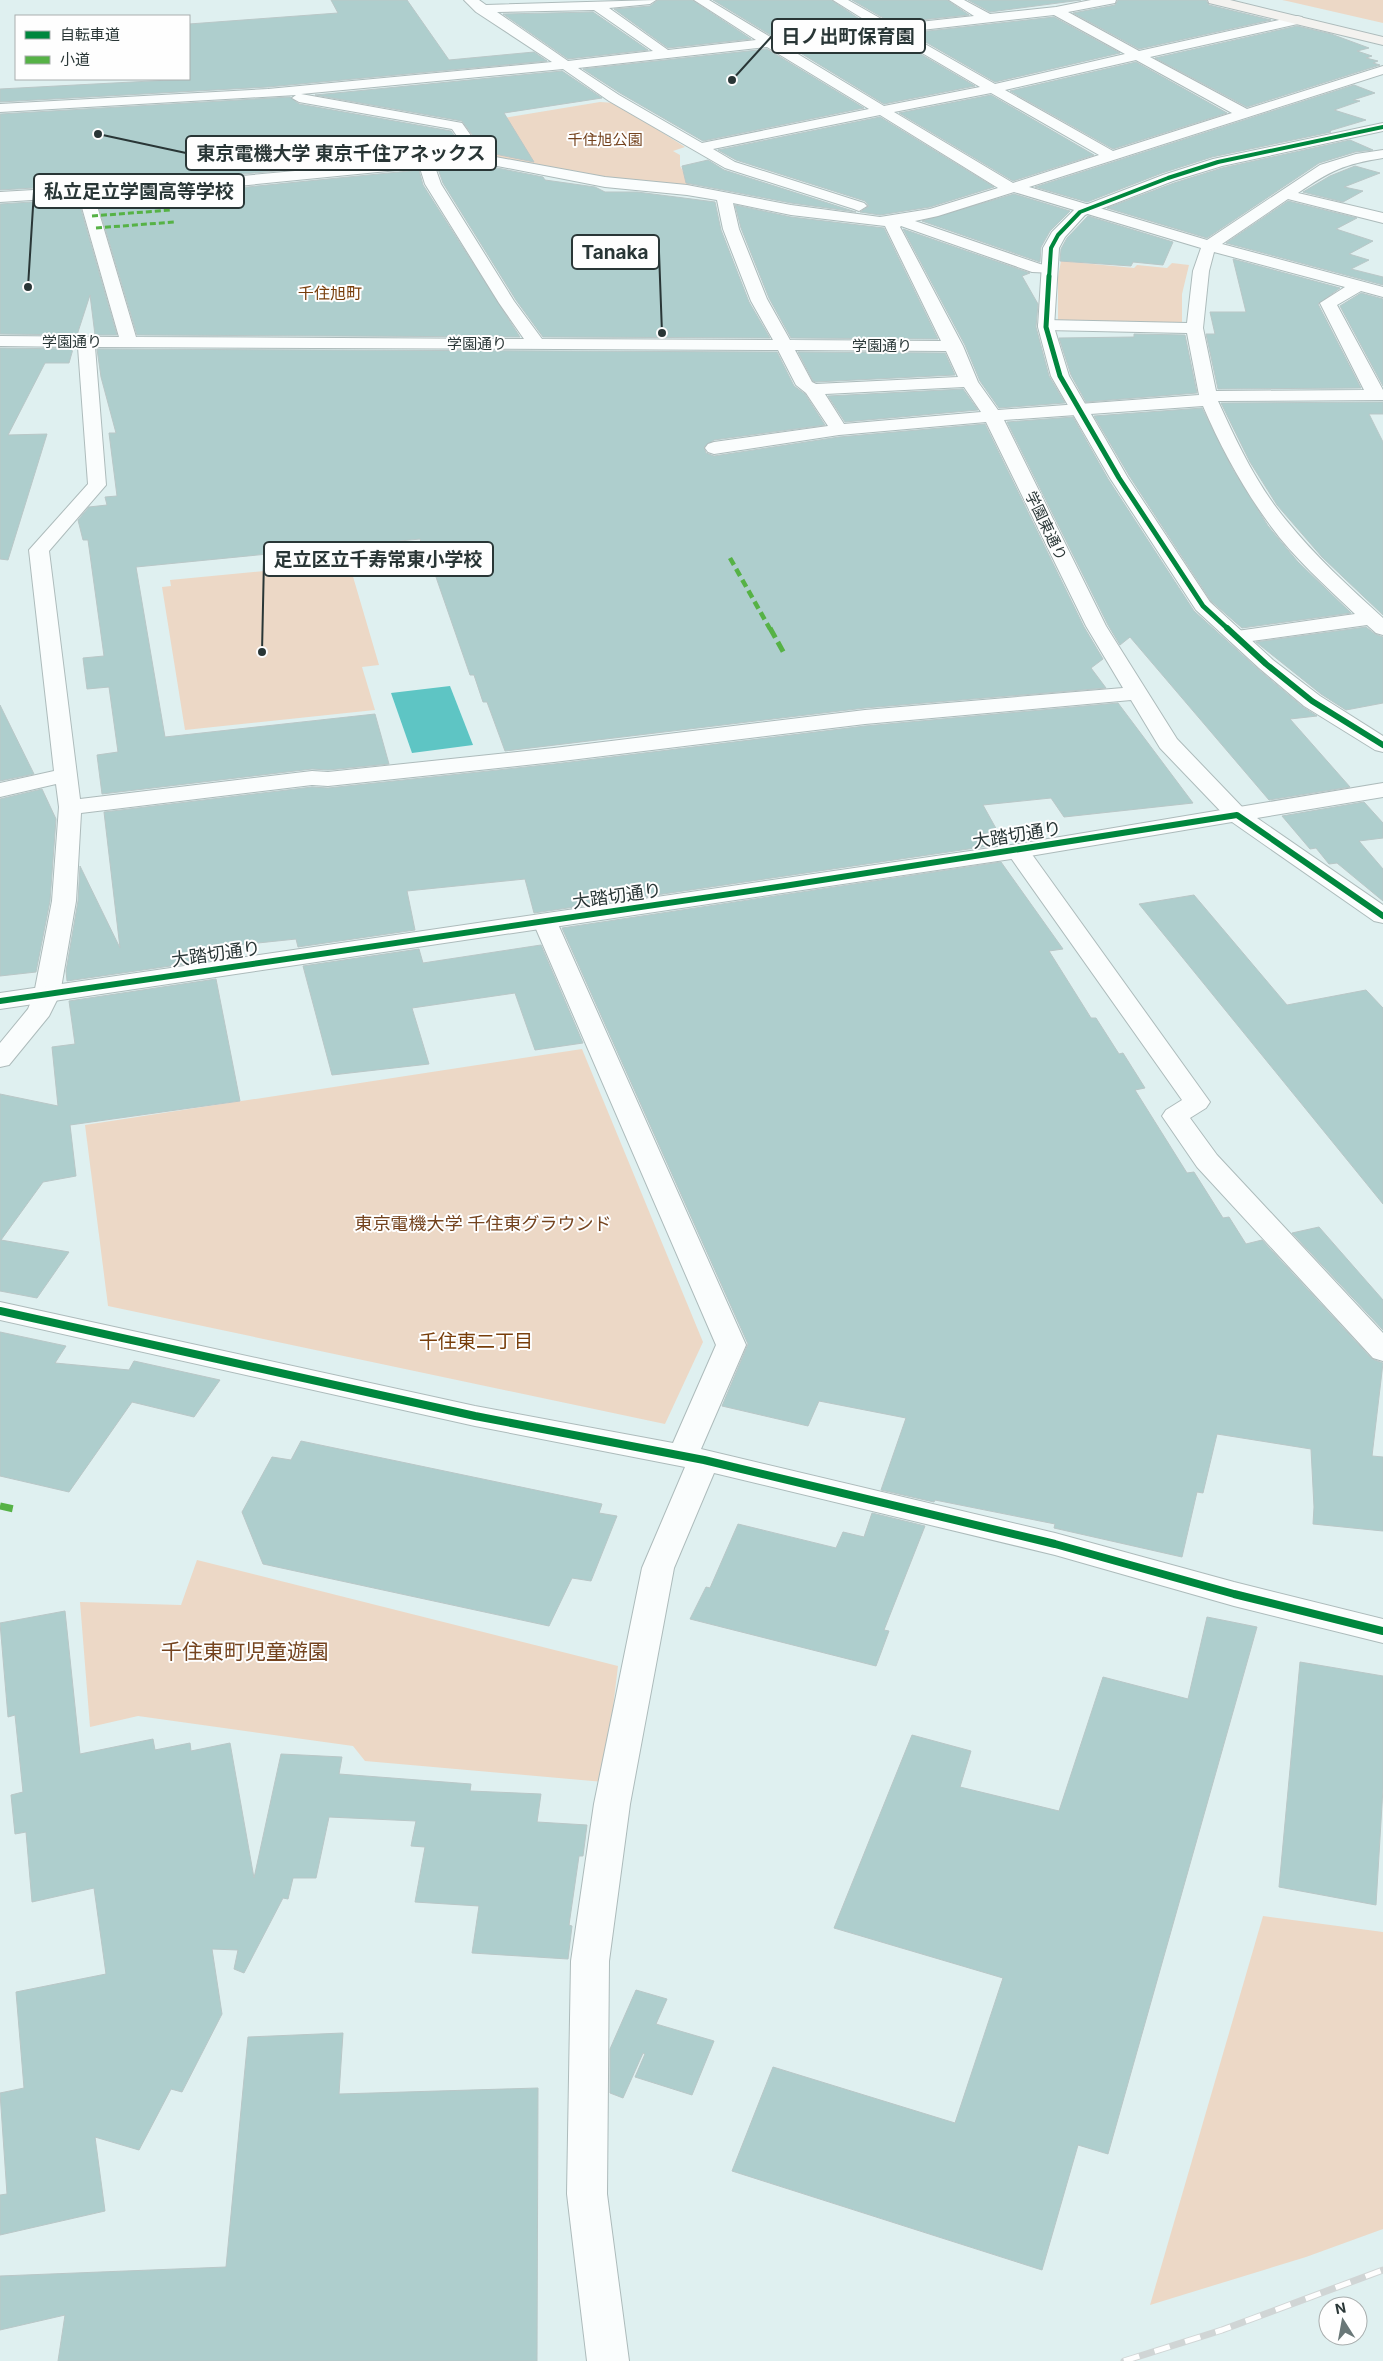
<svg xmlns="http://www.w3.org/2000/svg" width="1383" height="2361" font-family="Inter,'Noto Sans JP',sans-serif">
	<rect width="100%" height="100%" fill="#dff0f0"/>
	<g fill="#ecd8c6">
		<path d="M1282 0H1383V23L1287 1Z"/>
		<path d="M600 102 616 103 685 147 673 151 680 155V166L692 187 601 177 494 156 467 124Z"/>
		<path d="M1061 261 1134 268 1137 265 1167 268 1172 263 1189 265 1182 294V325L1058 323V277Z"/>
		<path d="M349 563 379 665 362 667 375 710 185 730 162 587 171 586 170 580Z"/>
		<path d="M582 1049 703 1342 665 1424 108 1306 85 1125Z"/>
		<path d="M197 1560 618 1666 604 1782 365 1761 353 1746 138 1716 90 1727 80 1602 181 1605Z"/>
		<path d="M1263 1916 1383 1932V2229L1306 2257 1150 2305Z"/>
	</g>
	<path fill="#5ec5c4" d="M450 686 473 745 412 753 391 693Z"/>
	<g fill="#aececd" stroke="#b9c7c7">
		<path d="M331 0H407L449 60 534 52 547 61 268 87 0 102V89L189 79V24L338 13Z"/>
		<path d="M658 0H692L751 39 668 48 614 9 650 6Z"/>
		<path d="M713 0H831L870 26 772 36Z"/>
		<path d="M852 0H947L969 15 892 23Z"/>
		<path d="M968 0H1081L990 12Z"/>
		<path d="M1118 0H1206L1209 5 1271 20 1139 49 1073 13 1115 5Z"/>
		<path d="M593 12 648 50 568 59 503 14Z"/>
		<path d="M1054 17 1120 53 995 82 910 33Z"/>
		<path d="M1297 26 1331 34 1369 48 1357 51 1372 56 1366 58 1378 61 1373 63 1380 65 1247 107 1155 58Z"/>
		<path d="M888 35 975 86 884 104 789 46Z"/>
		<path d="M767 49 864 108 703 141 620 93 583 69Z"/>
		<path d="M1136 62 1227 113 1113 149 1010 91Z"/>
		<path d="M562 71 602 98 504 113 534 162 485 152 462 121 315 95Z"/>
		<path d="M1354 85 1375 93 1353 100 1360 101 1334 110 1366 120 1329 131 1331 132 1212 157 1162 173 1087 202 1035 187Z"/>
		<path d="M991 95 1094 155 1013 181 899 113Z"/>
		<path d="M290 97 299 104 451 131 468 154 187 179 0 190V114Z"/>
		<path d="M880 117 994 187 930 207 880 215 860 212 869 206 865 201 736 160 718 150Z"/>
		<path d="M1350 140 1373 150 1355 152 1319 163 1207 238 1107 208 1174 183 1222 168Z"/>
		<path d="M708 160 724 170 856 212 791 203 686 183 682 166Z"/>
		<path d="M487 166 543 177 545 180 595 187 605 192H637L715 202 721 230 749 302 770 338 543 337 516 300 443 183 438 169Z"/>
		<path d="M1355 166 1380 173 1344 187 1363 191 1343 202 1303 192 1330 176Z"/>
		<path d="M419 170 423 185 520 337 137 335 96 198 187 193Z"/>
		<path d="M1014 194 1070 211 1050 231 1041 247 1040 262 922 221Z"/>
		<path d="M78 199 117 335H95L90 295 77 335 0 334V204Z"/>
		<path d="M1288 201 1357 218 1336 229 1373 241 1349 254 1369 260 1351 269 1383 277V285L1226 243Z"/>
		<path d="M735 205 791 217 884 228 938 339 791 338 769 298 741 228Z"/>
		<path d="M1088 216 1173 242 1163 265 1133 262 1131 266 1060 261 1061 249 1067 238Z"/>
		<path d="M903 229 1030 273 1022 276 1038 304 1036 327 1049 376 1065 403 999 408 980 381 965 345Z"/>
		<path d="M1233 259 1340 288 1318 304 1361 388 1218 389 1206 334H1215L1210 312H1246Z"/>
		<path d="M1361 293 1383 299V386L1340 306Z"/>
		<path d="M1134 334 1185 335 1197 393 1086 402 1071 375 1059 338 1134 337Z"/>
		<path d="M0 348 73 349 69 363H45L8 435 47 434 8 560 0 559Z"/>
		<path d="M97 349 777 352 794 386 805 394 825 425 714 440 704 447 706 453 714 456 839 437 985 424 1084 627 1103 659 1091 668 1106 688 865 708 505 751 487 702H483L474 675H470L428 554H425L420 539 136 567 165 737 375 714 389 764 328 770 312 769 102 794 97 755 118 752 109 687 87 689 83 658 104 656 88 540H83L78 520 89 507 107 505 105 497 117 496 109 433H116L101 377Z"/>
		<path d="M798 352 945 353 955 375 816 382 813 381Z"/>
		<path d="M963 389 978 410 845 422 828 396Z"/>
		<path d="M1383 402V414H1369L1383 442V615L1322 557 1277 505 1250 462 1221 403Z"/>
		<path d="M1202 408 1232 468 1268 526 1298 562 1351 613 1242 628 1211 601 1130 477 1094 416Z"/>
		<path d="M1073 417 1108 479 1194 611 1258 669 1303 707 1317 716 1290 719 1350 787 1269 800 1130 637 1120 645 1108 625 1007 422Z"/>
		<path d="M1366 627 1375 634 1383 637V703L1346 710 1321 694 1256 642Z"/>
		<path d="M1118 703 1193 803 1064 817 1051 798 983 805 998 832 980 834 989 846 534 913 525 879 407 891 415 930 298 947 296 939 210 948 212 960 67 981 66 971 78 901 80 866 120 948 104 812 312 787 328 788 554 764 865 726Z"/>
		<path d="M0 705 34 774 0 781Z"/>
		<path d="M42 789 56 819 50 901 36 972 0 976V799Z"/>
		<path d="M1364 802 1383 823V838L1359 841 1383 869V901L1337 863 1329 864 1316 848 1310 849 1282 816Z"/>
		<path d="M1001 862 1063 949 1049 951 1091 1018H1096L1119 1054 1123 1053 1145 1088 1135 1090 1187 1173 1194 1172 1223 1218 1229 1217 1246 1244 1262 1240 1372 1359 1383 1363 1372 1456 1383 1457V1531L1313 1524 1314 1507 1311 1449 1217 1434 1203 1493 1197 1492 1182 1557 1054 1528 1055 1524 935 1500 934 1502 881 1490 906 1418 819 1401 808 1426 722 1406 748 1344 562 928Z"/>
		<path d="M1194 895 1287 1005 1366 990 1383 1008V1204L1139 904Z"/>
		<path d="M541 945 583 1043 535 1050 515 993 412 1008 429 1064 332 1075 303 966 419 949 423 963Z"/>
		<path d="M216 979 240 1101 70 1125 76 1176 43 1182 1 1240 69 1252 37 1298 0 1291V1094L58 1106 52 1047 75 1044 69 1001Z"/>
		<path d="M1319 1227 1383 1300V1330L1292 1233Z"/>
		<path d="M0 1332 66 1346 55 1363 129 1370 134 1361 220 1380 194 1417 132 1402 69 1492 0 1476Z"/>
		<path d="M301 1441 602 1504 599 1513 617 1516 591 1581 572 1578 549 1626 263 1564 242 1512 272 1457 291 1460Z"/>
		<path d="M872 1513 925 1526 884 1630 889 1631 876 1666 690 1619 706 1587 710 1588 738 1524 836 1548 843 1532 864 1537Z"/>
		<path d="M65 1611 80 1754 153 1739 155 1750 190 1743 191 1751 230 1743 254 1878 281 1754 342 1757 339 1774 471 1784 470 1791 541 1794 537 1822 587 1825 583 1856H579L569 1925 572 1926 568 1959 472 1953 479 1906 415 1902 425 1847 411 1846 416 1821 329 1817 316 1878H293L288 1899 283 1898 244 1973 234 1969 238 1950 212 1949 222 2014 182 2092 171 2089 139 2150 95 2137 105 2211 0 2235V2195L7 2194 0 2093 24 2088 16 1992 106 1974 94 1888 32 1902 26 1832 15 1834 11 1795 23 1792 15 1715 8 1717 0 1623Z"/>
		<path d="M1207 1617 1257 1627 1108 2154 1078 2145 1042 2270 732 2171 773 2067 955 2123 1003 1978 834 1928 912 1735 971 1751 960 1787 1059 1811 1103 1677 1188 1699Z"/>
		<path d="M1300 1662 1383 1676V1788L1376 1905 1279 1887Z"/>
		<path d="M636 1990 667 1999 656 2024 714 2041 692 2095 635 2077 645 2054 643 2053 623 2098 610 2093V2049Z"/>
		<path d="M343 2033 339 2094 538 2088 537 2361H58L65 2315 0 2330V2276L226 2267 248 2037Z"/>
	</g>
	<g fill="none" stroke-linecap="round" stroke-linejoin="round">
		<g stroke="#adbbbb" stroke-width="2">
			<g id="minor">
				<path d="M464 0H479L486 5 656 0 650 4 609 8 668 50 756 40 694 0H709L772 38 876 27 833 0H848L892 25 974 16 949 0H964L990 14 1056 7 1091 0H1116L1115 3 1068 12 1139 51 1297 16 1302 17 1304 20 1302 23 1150 57 1247 109 1383 66V74L1029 187 1207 240 1320 165 1356 154 1383 150V158C1344 164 1330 171 1298 193L1383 213V223L1288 199 1222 244 1383 287V297L1361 291 1337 305 1383 390V400L1218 401C1237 443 1257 485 1286 520 1315 556 1349 587 1383 618V635L1376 633 1367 625 1237 643 1230 641 1227 637 1230 633 1237 631 1355 614C1326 586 1294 558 1270 525 1243 488 1221 448 1203 406L1004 420 1106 626 1177 739 1245 810 1248 815 1245 820 1237 822 1229 820 1160 748 1131 700 865 724 554 762 328 786 312 785 81 813 76 901 60 994 49 1016 9 1065 0 1067V1043L28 1009 34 994 52 901 59 807 56 784 0 797V783L54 771 29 550 88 484 78 347 0 346V336L119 337 79 197 0 202V192L187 181 426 159 471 156 452 129 299 102 292 98 296 95 0 112V104L268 89 552 62 476 12ZM594 10 653 51 568 61 497 12ZM1054 15 1125 54 995 84 904 32ZM888 33 980 87 884 106 783 45ZM767 47 869 109 702 143 619 95 578 68ZM1136 60 1232 113 1113 151 1005 90ZM563 69 609 101 725 168 854 209 859 211 867 206 864 203 735 162 713 149 880 115 998 188 930 209 880 217 791 205 687 185 605 177 490 156 484 154 462 123 301 94ZM991 93 1099 155 1013 183 894 112ZM487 164 605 187 687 195 717 200 723 229 751 301 773 340 542 339 514 301 441 184 435 167ZM418 168H420L425 184 499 303 524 339 136 337 94 196 187 191ZM1014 192 1201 248 1193 271 1187 323 1046 320 1040 321 1038 325 1040 329 1046 330 1187 333 1199 395 998 410 978 382 963 346 900 227 901 226 1032 272 1054 273 1056 270 1054 267 1040 264 915 221 938 216ZM733 203 791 215 885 226 941 341 790 340 767 299 739 229ZM1214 252 1345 287 1320 303 1364 390 1216 391 1203 328 1209 271ZM95 347 778 350 796 385 806 393 828 426 714 442 708 444 705 448 708 452 714 454 839 435 986 422 1086 626 1123 688 865 710 554 748 328 772 312 771 80 799 49 551 106 485ZM795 350 946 351 958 377 816 384 812 382ZM964 387 981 412 844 424 825 394Z"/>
				<path d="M1018 844 1026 846 1210 1102 1206 1108 1190 1118 1217 1155 1383 1333V1361L1373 1358 1197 1167 1162 1116 1166 1110 1182 1100 1006 851 1010 846Z"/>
				<path d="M545 915 554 917 557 922 746 1345 701 1449 1055 1533 1234 1582 1383 1619V1643L1234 1606 1055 1555 714 1473 674 1568 630 1804 609 1961 607 2194 629 2361H587L567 2194 571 1961 594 1804 642 1568 685 1467 475 1426 0 1320V1302L475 1406 673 1443 716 1345 533 922 536 917Z"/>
			</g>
		</g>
		<g stroke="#adbbbb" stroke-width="2">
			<g id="tertiary">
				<path d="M1383 123V131L1222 166 1173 181 1085 215 1065 237 1059 248 1054 327 1069 376 1128 478 1210 602 1273 660 1320 696 1383 736V752L1375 750 1304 706 1259 668 1196 610 1110 478 1051 376 1038 327 1043 248 1052 232 1075 209 1163 175 1213 159Z"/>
				<path d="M1383 783V797L1257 818 1383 905V923L1374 921 1232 822 1018 858 0 1009V993L1018 844Z"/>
			</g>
		</g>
		<g stroke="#adbbbb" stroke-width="2">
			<path id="secondary" d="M1208 0H1230L1383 37V45L1209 3Z"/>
		</g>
		<use href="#minor" fill="#fafdfd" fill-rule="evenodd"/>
		<use href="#tertiary" fill="#fafdfd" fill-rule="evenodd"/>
		<use href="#secondary" fill="#f3f2ef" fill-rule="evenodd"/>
		<g stroke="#d0d5d5" stroke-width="7">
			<path id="rail" d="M1124 2361 1222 2330 1383 2270"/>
		</g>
		<use href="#rail" stroke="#fefefe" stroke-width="5" stroke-dasharray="16" stroke-linecap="butt"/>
		<g stroke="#56b246" stroke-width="3" stroke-dasharray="6 3" stroke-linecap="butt">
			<path d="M92 216 171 210"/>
			<path d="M96 228 174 222"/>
		</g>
		<path stroke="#56b246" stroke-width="4.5" stroke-dasharray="8 4.5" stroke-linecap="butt" d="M730 558 770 629"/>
		<path stroke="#56b246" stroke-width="5" stroke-dasharray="11 5" stroke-linecap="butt" d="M770 628 785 655"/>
		<path stroke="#56b246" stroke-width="7" stroke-dasharray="13 7" stroke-linecap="butt" d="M0 1506 14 1509"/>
		<g stroke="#fefefe" stroke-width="5.5">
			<path id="cycleway-far3" d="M1049 278 1051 248 1058 235 1080 212 1168 178 1218 162 1383 127"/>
		</g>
		<g stroke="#fefefe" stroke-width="7">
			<path id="cycleway-far2" d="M1049 276 1046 327 1060 376 1119 478 1203 606 1228 629"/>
		</g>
		<g stroke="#fefefe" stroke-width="9">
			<g id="cycleway-far1">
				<path d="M1227 628 1266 664 1312 701 1383 745"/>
				<path d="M0 1001 784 886 1237 815 1383 916"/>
			</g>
		</g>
		<g stroke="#fefefe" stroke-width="11">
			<path id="cycleway" d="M0 1311 475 1416 704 1460 1055 1544 1234 1594 1383 1631"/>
		</g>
		<use href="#cycleway-far3" stroke="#00873e" stroke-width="4"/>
		<use href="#cycleway-far2" stroke="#00873e" stroke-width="5"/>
		<use href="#cycleway-far1" stroke="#00873e" stroke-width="6"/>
		<use href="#cycleway" stroke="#00873e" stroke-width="8"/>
	</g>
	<g text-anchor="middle" stroke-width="4" stroke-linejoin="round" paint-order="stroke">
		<g font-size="15" fill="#74431e" stroke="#fefefe">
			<text x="605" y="145">千住旭公園</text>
		</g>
		<g font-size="15" fill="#293636" stroke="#fefefe">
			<text x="72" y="347">学園通り</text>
			<text x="477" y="349">学園通り</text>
			<text x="882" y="351">学園通り</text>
			<text transform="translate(1046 526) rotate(64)" y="5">学園東通り</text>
		</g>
		<g font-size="16" fill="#783e0b" stroke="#fefefe">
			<text x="330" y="299">千住旭町</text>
		</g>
		<g font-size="18" fill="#293636" stroke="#fefefe">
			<text transform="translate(1017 835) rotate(-9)" y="6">大踏切通り</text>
			<text transform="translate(617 896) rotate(-8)" y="6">大踏切通り</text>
			<text transform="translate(216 954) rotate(-8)" y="6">大踏切通り</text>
		</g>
		<g font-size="18" fill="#74431e" stroke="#fefefe">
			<text x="483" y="1230">東京電機大学 千住東グラウンド</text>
		</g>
		<g font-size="19" fill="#783e0b" stroke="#fefefe">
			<text x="476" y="1348">千住東二丁目</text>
		</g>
		<g font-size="21" fill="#74431e" stroke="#fefefe">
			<text x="245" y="1659">千住東町児童遊園</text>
		</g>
	</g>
	<path fill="none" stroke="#293636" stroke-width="2" d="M732 80L772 36M98 134L186 153M28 287L34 191M662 333L659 252M262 652L264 559"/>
	<g fill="#293636" stroke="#fefefe" stroke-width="2">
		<circle cx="732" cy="80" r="5"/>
		<circle cx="98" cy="134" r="5"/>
		<circle cx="28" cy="287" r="5"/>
		<circle cx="662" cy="333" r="5"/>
		<circle cx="262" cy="652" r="5"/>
	</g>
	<g fill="#fefefe" stroke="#293636" stroke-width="2">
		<rect x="772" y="19" width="153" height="34" rx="5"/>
		<rect x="186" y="136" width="310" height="34" rx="5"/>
		<rect x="34" y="174" width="210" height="34" rx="5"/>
		<rect x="572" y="235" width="87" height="34" rx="5"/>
		<rect x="264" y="542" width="229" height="34" rx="5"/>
	</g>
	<g font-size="19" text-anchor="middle" font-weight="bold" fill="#293636">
		<text x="848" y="43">日ノ出町保育園</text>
		<text x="341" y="160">東京電機大学 東京千住アネックス</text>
		<text x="139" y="198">私立足立学園高等学校</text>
		<text x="615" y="259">Tanaka</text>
		<text x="378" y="566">足立区立千寿常東小学校</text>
	</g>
	<rect x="15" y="15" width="175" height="65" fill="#fefefe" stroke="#a9aeae"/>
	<rect x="25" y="31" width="25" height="8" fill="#00873e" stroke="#a9aeae"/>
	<text x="60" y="40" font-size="15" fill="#293636">自転車道</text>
	<rect x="25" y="56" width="25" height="8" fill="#56b246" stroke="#a9aeae"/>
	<text x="60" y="65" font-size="15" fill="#293636">小道</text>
	<g transform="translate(1343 2321) rotate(349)"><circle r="24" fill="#fefefe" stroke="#a9aeae"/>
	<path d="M0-4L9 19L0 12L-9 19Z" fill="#697777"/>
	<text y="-8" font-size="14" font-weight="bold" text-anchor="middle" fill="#293636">N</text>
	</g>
</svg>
